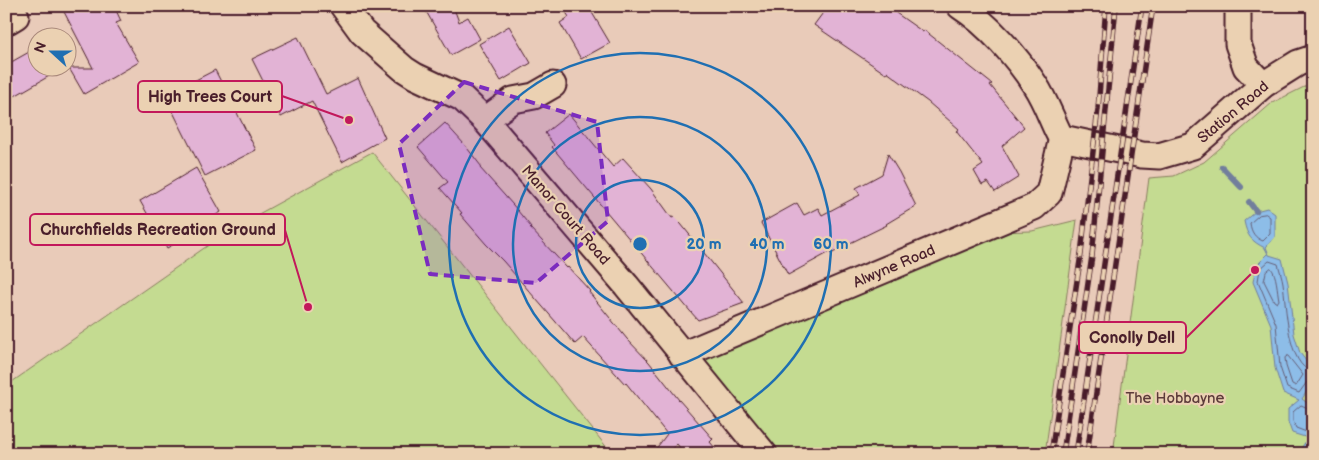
<svg xmlns="http://www.w3.org/2000/svg" width="1319" height="460" font-family="'Balsamiq Sans',sans-serif">
	<rect width="100%" height="100%" fill="#e9cbb9"/>
	<filter id="ink" filterUnits="userSpaceOnUse"><feTurbulence type="fractalNoise" baseFrequency=".02" numOctaves="2"/><feDisplacementMap in="SourceGraphic" scale="10" xChannelSelector="R" yChannelSelector="G"/><feConvolveMatrix kernelMatrix="1 2 1 2 8 2 1 2 1" color-interpolation-filters="sRGB"/></filter>
	<g filter="url(#ink)">
		<g fill="#c4db91" stroke="#877d5e">
			<path d="M1313 85V454H1113L1149 178 1174 176 1204 162 1272 103 1306 86Z"/>
			<path d="M372 152 612 454H6V386L233 228Z"/>
			<path d="M1077 220 1045 454H781L695 356 996 232 1032 231Z"/>
		</g>
		<path fill="#8dbde8" stroke="#727e9c" d="M1267 208 1275 214V237L1266 247 1269 255 1282 259 1288 283 1294 334 1300 353 1310 366 1312 383 1302 399 1313 407V454L1298 453 1308 438 1292 433 1288 422V409L1299 400 1283 393 1275 368 1271 325 1253 282 1256 266 1268 254 1265 248C1251 241 1247 236 1244 221L1256 211Z"/>
		<g fill="none" stroke-linecap="round" stroke-linejoin="round">
			<g stroke="#655e77" stroke-width="1">
				<path d="M1266 214 1270 217V234L1263 241C1255 238 1251 232 1250 223L1259 215Z"/>
				<path d="M1271 268C1277 275 1277 290 1279 300L1277 303 1274 301 1264 281 1266 272Z"/>
				<path d="M1288 356 1303 375 1296 386 1292 384 1286 366 1285 358Z"/>
				<path d="M1313 371C1287 369 1286 303 1283 283 1282 277 1280 271 1278 264L1269 261 1260 269 1258 281 1276 324 1280 367 1287 388 1299 393 1307 382 1313 380"/>
				<path d="M1303 454 1312 441V437L1309 433 1296 428 1293 421V412L1301 405 1313 410"/>
			</g>
			<g stroke="#727e9c" stroke-width="6">
				<path d="M1222 167 1241 187"/>
				<path d="M1249 202 1256 211"/>
			</g>
		</g>
		<g fill="#e2b3d5" stroke="#4a1f2b">
			<path d="M61 6H114L121 21 116 23 139 62 84 94 69 68H93Z"/>
			<path d="M423 6H453L459 22 468 17 480 39 451 55Z"/>
			<path d="M562 6H588L610 43 581 59 560 23 569 17Z"/>
			<path d="M828 6H886L923 32 924 30 992 84 990 85 1024 127 1002 146 1019 177 995 192 988 182 982 185 974 171 983 165 956 131 959 129 928 102 887 72 886 74 814 25Z"/>
			<path d="M509 26 531 63 501 81 479 44Z"/>
			<path d="M298 37 326 94 358 78 385 138 342 162 312 101 281 117 252 59Z"/>
			<path d="M38 47V68H63L6 101V65Z"/>
			<path d="M215 70 256 150 205 176 165 96Z"/>
			<path d="M569 114 613 167 623 158 651 189 672 218 674 217 681 224 744 303 698 320 690 311 552 147 554 145 545 133Z"/>
			<path d="M445 123 464 144 481 166 480 168 513 205 531 227 530 228 567 268 568 267 590 291 589 292 627 339 649 362 679 400 713 439 710 442 720 454H685L677 444 666 454H652L667 434 626 383 625 384 583 337 575 344 503 261 486 244 460 214 462 213 440 188 448 182 418 147Z"/>
			<path d="M888 154 899 172 916 206 886 224 887 225 850 243 831 254 830 252 788 275 761 223 797 203 804 215 818 208 822 215 860 195 856 188 882 174Z"/>
			<path d="M196 168 221 212 181 236 183 239 167 248 140 201Z"/>
		</g>
		<g fill="none" stroke-linecap="round" stroke-linejoin="round">
			<g stroke="#4a1f2b" stroke-width="29">
				<g id="minor">
					<path d="M343 6 362 32 404 69 415 76 462 98 485 120 626 285 764 454"/>
					<path d="M960 6C988 24 1017 57 1035 85 1045 100 1051 118 1059 134L1062 138"/>
					<path d="M1238 6V44L1246 67 1263 85"/>
					<path d="M6 22 16 16 11 6"/>
					<path d="M485 120 513 100 534 96 553 85"/>
					<path d="M1062 138 1142 155 1159 156 1193 146 1263 85 1298 63 1313 58"/>
					<path d="M682 355 1034 207 1049 193 1062 138"/>
				</g>
			</g>
			<use href="#minor" stroke="#ebd1b2" stroke-width="25"/>
			<g stroke="#4a1f2b" stroke-width="5.5">
				<g id="rail">
					<path d="M1051 454 1081 254 1098 109 1106 6"/>
					<path d="M1063 454 1092 256 1116 6"/>
					<path d="M1076 454 1142 6"/>
					<path d="M1087 454 1153 6"/>
				</g>
			</g>
			<use href="#rail" stroke="#ebd1b2" stroke-width="4" stroke-dasharray="11" stroke-linecap="butt"/>
		</g>
	</g>
	<path fill="#7b2cbf" fill-opacity="0.2" stroke="#7b2cbf" stroke-width="4" stroke-dasharray="10 6" stroke-linejoin="round" d="M464 82 597 122 608 221 536 283 430 274 399 144Z"/>
	<g fill="none" stroke="#1f6fb2" stroke-width="2.5">
		<circle cx="640" cy="244" r="64"/>
		<circle cx="640" cy="244" r="127"/>
		<circle cx="640" cy="244" r="191"/>
	</g>
	<g text-anchor="middle" stroke-width="4.5" stroke-linejoin="round" paint-order="stroke">
		<g font-size="15" fill="#4a1f2b" stroke="#ebd1b2">
			<text transform="translate(1233 112) rotate(-40)" y="5">Station Road</text>
			<text transform="translate(566 215) rotate(49)" y="5">Manor Court Road</text>
			<text transform="translate(894 266) rotate(-23)" y="5">Alwyne Road</text>
		</g>
		<g font-size="15" fill="#5c3b3a" stroke="#ebd1b2">
			<text x="1175" y="403">The Hobbayne</text>
		</g>
	</g>
	<circle cx="640" cy="244" r="8" fill="#1f6fb2" stroke="#ebd1b2" stroke-width="2.5"/>
	<g font-size="15" text-anchor="middle" font-weight="bold" fill="#1f6fb2" stroke="#ebd1b2" stroke-width="4.5" stroke-linejoin="round" paint-order="stroke">
		<text x="704" y="249">20 m</text>
		<text x="767" y="249">40 m</text>
		<text x="831" y="249">60 m</text>
	</g>
	<path fill="none" stroke="#c2185b" stroke-width="2" d="M349 120L282 96M308 307L285 230M1255 270L1186 338"/>
	<g fill="#c2185b" stroke="#ebd1b2" stroke-width="2">
		<circle cx="349" cy="120" r="5"/>
		<circle cx="308" cy="307" r="5"/>
		<circle cx="1255" cy="270" r="5"/>
	</g>
	<g fill="#ebd1b2" stroke="#c2185b" stroke-width="2">
		<rect x="138" y="81" width="144" height="31" rx="5"/>
		<rect x="30" y="214" width="255" height="31" rx="5"/>
		<rect x="1079" y="322" width="107" height="31" rx="5"/>
	</g>
	<g font-size="16" text-anchor="middle" font-weight="bold" fill="#4a1f2b">
		<text x="210" y="102">High Trees Court</text>
		<text x="158" y="235">Churchfields Recreation Ground</text>
		<text x="1132" y="343">Conolly Dell</text>
	</g>
	<rect width="1319" height="460" fill="none" stroke="#ebd1b2" stroke-width="25"/>
	<rect x="12" y="12" width="1294" height="435" fill="none" stroke="#4a1f2b" stroke-width="2" filter="url(#ink)"/>
	<g transform="translate(52 52) rotate(291)"><circle r="24" fill="#ebd1b2" stroke="#ab8a7c"/>
	<path d="M0-4L9 19L0 12L-9 19Z" fill="#1f6fb2"/>
	<text y="-8" font-size="14" font-weight="bold" text-anchor="middle" fill="#4a1f2b">N</text>
	</g>
</svg>
